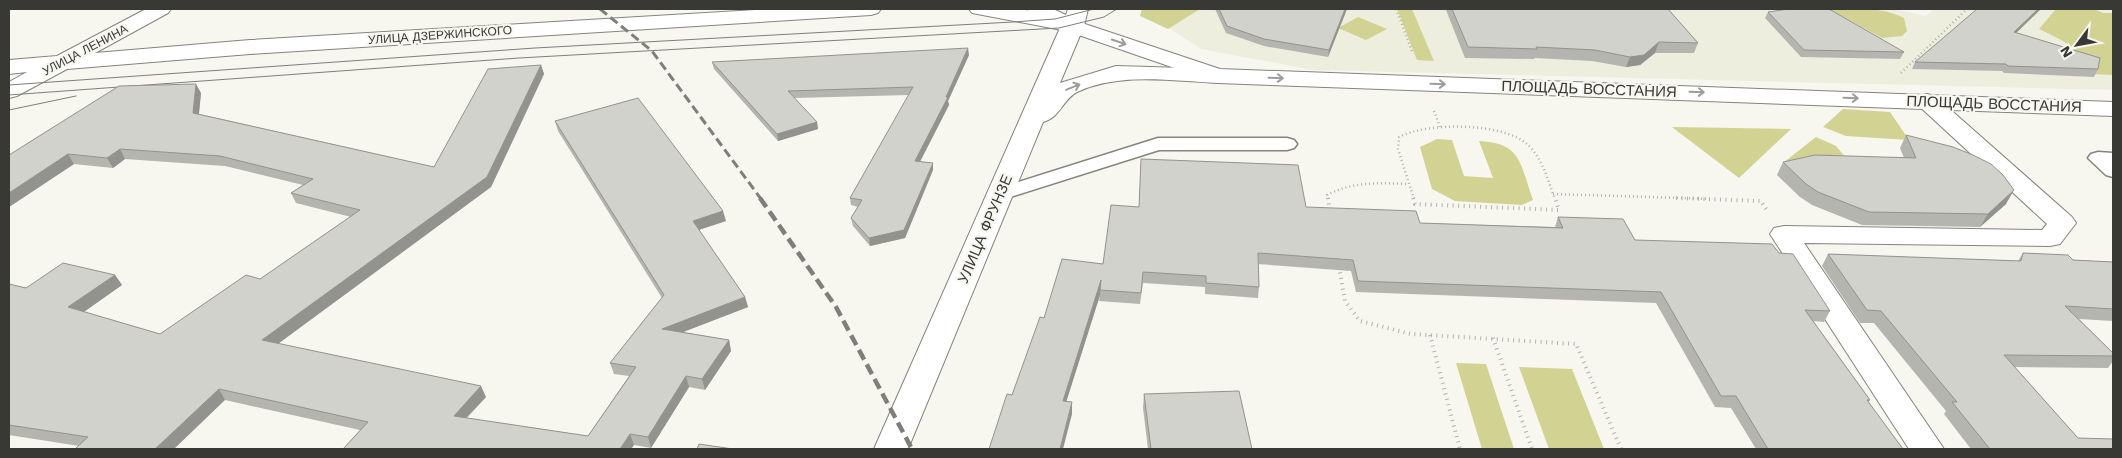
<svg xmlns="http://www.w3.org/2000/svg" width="2122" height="458" font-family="'Work Sans',sans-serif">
	<rect width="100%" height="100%" fill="#f7f7f0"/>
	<path fill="#eeeedf" d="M1150 9H1896L1926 16 1933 9H2113V90L1313 70 1201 49 1153 18Z"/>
	<g fill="#d2d292">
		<path d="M1142 9H1200L1168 29 1140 16Z"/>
		<path d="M1397 9H1412L1434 61 1417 60Z"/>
		<path d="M1829 9C1855 9 1881 6 1904 18L1907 31 1902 36 1882 38Z"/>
		<path d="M2056 9H2094L2103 13H2113V75L2093 74C2083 49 2062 40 2039 29Z"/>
		<path d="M1358 17 1387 29 1366 40 1338 28Z"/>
		<path d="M1843 109 1890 112 1909 140 1846 136 1823 127Z"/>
		<path d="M1672 127 1791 129 1739 178Z"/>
		<path d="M1816 137 1836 146 1852 165 1783 163Z"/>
		<path d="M1437 139 1452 140 1464 176 1493 178 1479 141C1522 143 1520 164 1533 200L1522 205 1455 201 1432 189 1420 147Z"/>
		<path d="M1456 363 1486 364 1514 449H1482Z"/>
		<path d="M1519 367 1572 369 1604 449H1549Z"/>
	</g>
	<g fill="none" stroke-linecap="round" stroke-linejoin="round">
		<g stroke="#84847e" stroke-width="3">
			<g id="service">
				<path d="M1158 138H1287L1294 140 1297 144 1294 148 1287 150H1159L1007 198 1000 200 993 198 990 194 993 190Z"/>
				<path d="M2098 152 2113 153V177L2106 175 2088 158 2091 154Z"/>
			</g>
		</g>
		<g stroke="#84847e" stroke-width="2">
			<g id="minor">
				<path d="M1027 9H1053L1066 15 1068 9H1088L1084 26 1060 83 1116 66 1218 69 1226 71 1229 76 1226 81 1218 83C1172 81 1120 72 1077 92 1063 99 1060 118 1043 122L908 449H874L1060 28 1030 13Z"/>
				<path d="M1927 94 1935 96 2072 217 2076 223 2060 244 2050 246 1804 243 1944 449H1909L1770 234 1774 228 1784 226 2042 230 2047 224 1919 106 1915 101 1919 96Z"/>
			</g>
		</g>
		<g stroke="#84847e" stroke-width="2">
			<g id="secondary">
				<path d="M146 9H171L168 13 95 53 250 40 773 9H881L878 13 871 15 250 54 67 69 17 96 9 98V82L27 72 9 74V60L57 56Z"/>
				<path d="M969 9H1021L1073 20 1220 69 2113 102V116L1218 83 1067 31 972 13Z"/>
			</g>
		</g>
		<g stroke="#b2b2ad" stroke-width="2.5" stroke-dasharray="1 3" stroke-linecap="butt">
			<path d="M1396 9 1413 54"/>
			<path d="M1901 73 1967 9"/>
			<path d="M1434 111 1440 127"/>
			<path d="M1553 194 1713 199"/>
			<path d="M1328 199 1327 195C1353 181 1380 183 1409 184"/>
			<path d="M1414 199 1398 149 1399 137C1427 122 1504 122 1528 145 1543 159 1548 181 1555 199"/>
		</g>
		<g stroke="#b2b2ad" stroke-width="4" stroke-dasharray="1 4.5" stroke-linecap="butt">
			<path d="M1328 198 1330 212"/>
			<path d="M1413 198 1415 204 1559 210 1555 198"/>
			<path d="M1676 198 1761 201 1766 209"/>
			<path d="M1339 267 1345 301 1360 321 1411 334 1576 344 1621 449"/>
			<path d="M1430 335 1460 449"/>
			<path d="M1493 338 1532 449"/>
		</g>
		<use href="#service" fill="#fff" fill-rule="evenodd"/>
		<use href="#minor" fill="#fff" fill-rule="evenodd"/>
		<use href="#secondary" fill="#fff" fill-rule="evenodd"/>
		<g stroke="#7f7f7a" stroke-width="1">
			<path d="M9 85 535 48 1013 22 1055 19 1094 9"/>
			<path d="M9 95 519 58 1059 28 1104 17 1117 9"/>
			<path d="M9 110 76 96"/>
		</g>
		<path stroke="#7f7f7a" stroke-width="3" stroke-dasharray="9 4.5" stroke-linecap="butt" d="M600 9 652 51 761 199"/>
		<path stroke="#7f7f7a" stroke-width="4.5" stroke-dasharray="11 5.5" stroke-linecap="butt" d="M760 198 836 307 912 449"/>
	</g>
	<g fill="#b4b5af">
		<path d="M1215 9H1347L1328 57 1264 46 1226 33Z"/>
		<path d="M1446 9H1668L1698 43 1694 53H1655L1640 65 1626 67 1592 61 1535 58 1534 59 1465 58 1446 10Z"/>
		<path d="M1768 12 1904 52 1900 59 1801 57 1765 18Z"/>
		<path d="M2016 33 2098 69 2094 77 2004 73 2002 71 1912 69 1915 62Z"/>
		<path d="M969 55 948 101 949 105 920 162 933 163V170L905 238 870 246 853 226 851 218 858 207 851 205 850 198 909 95 794 98 817 122 818 129 778 141 714 69 712 62Z"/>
		<path d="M541 65 544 74 491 187 278 344 486 397 467 418 588 436 629 376 614 374 610 363 662 298 558 131 555 121 726 221 699 230 745 297 748 307 683 332 729 340 731 351 705 390 689 387 651 448 634 445 631 449H343L360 430 225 400 79 446 9 435V284L26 288 115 275 122 285 84 312 160 334 260 279 351 217 296 203 291 193 303 185 225 166 125 159 113 168 74 164 9 207V155L201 93 199 114 434 167Z"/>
		<path d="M1906 135 2006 204 1980 227 1862 225 1812 205 1800 197 1777 175 1783 162 1904 158 1900 148Z"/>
		<path d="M1139 207H1306L1420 223 1555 227 1558 217 1635 240 1779 253 1830 311 1824 322 1813 321 1870 400 1868 402 1903 449H1756L1731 408 1715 407 1656 303 1356 292 1351 271 1258 264 1259 287 1258 298 1205 294V287L1143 283 1140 304 1099 301 1100 295 1066 402H1072V414L1012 395 1044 318 1103 264Z"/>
		<path d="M2023 253 2073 260 2113 262V321L2079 319 2113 353V361L2108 368 2015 367 2078 438 2113 449H1971L1944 414 1946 411 1874 323H1860L1822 266 1828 254 2018 261Z"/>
		<path d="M1144 394 1252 449H1148L1143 408Z"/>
	</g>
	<g fill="#92938e">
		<path d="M1345 9H1347L1328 57 1329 50Z"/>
		<path d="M2038 9H2041L2010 39 2014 32Z"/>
		<path d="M1659 42 1655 53 1640 65 1626 67 1630 57Z"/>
		<path d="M968 48 969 55 948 101 949 105 916 169 915 161 946 97Z"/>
		<path d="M541 65 544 74 491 187 268 351 262 340Z"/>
		<path d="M196 84 201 93 198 122 193 113Z"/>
		<path d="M817 122 818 129 778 141 777 134Z"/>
		<path d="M120 149 125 159 113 168 107 158Z"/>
		<path d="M68 154 74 164 9 207V193Z"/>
		<path d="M933 163V170L905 238 870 246 869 238Z"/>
		<path d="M2014 190 2006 204 1980 227 1988 214Z"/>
		<path d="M723 211 726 221 695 231 693 221Z"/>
		<path d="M115 275 122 285 75 318 68 307Z"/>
		<path d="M1101 280 1100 295 1063 412V401Z"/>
		<path d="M745 297 748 307 665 339 662 329Z"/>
		<path d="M729 340 731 351 705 390 702 379Z"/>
		<path d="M686 376 689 387 651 448 648 437Z"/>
		<path d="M481 386 486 397 458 426 454 416Z"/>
		<path d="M219 389 225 400 174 449H155Z"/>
		<path d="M1072 402V414L1063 449H1060Z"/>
		<path d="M630 434 634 445 631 449H620Z"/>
	</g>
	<g fill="#d1d2cb" stroke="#92938e">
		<path d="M1219 9H1345L1329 50 1264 39 1227 26Z"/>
		<path d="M1452 9H1668L1698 43 1659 42 1644 55 1630 57 1595 50 1536 47 1537 49 1468 47Z"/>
		<path d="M1789 9H1829L1904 52 1804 50 1768 12Z"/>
		<path d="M1977 9H2038L2014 32 2100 58 2098 69 2008 66 2006 64 1915 62Z"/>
		<path d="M968 48 946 97H948L915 161 933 163 904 230 869 238 851 218 862 200 850 198 913 87 788 91 817 122 777 134 712 62Z"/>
		<path d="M541 65 487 177 262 340 481 386 454 416 588 436 636 367 610 363 664 295 555 121 638 98 723 211 693 221 745 297 662 329 729 340 702 379 686 376 648 437 630 434 620 449H343L368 422 219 389 155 449H75L88 437 9 425V284L26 288 63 263 115 275 68 307 160 334 246 275 260 279 360 210 291 193 313 179 220 156 120 149 107 158 68 154 9 193V155L119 86 196 84 193 113 434 167 488 69Z"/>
		<path d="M1906 135 1953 147 1973 155 1991 164 2003 175 2014 190 1988 214 1869 212 1818 192 1806 184 1783 162 1815 155 1916 158Z"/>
		<path d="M1141 159 1298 165 1306 207 1416 211 1420 223 1563 228 1558 217 1623 219 1635 240 1772 244 1779 253 1793 254 1830 311 1805 310 1870 400H1867L1903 449H1768L1736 396H1721L1661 292 1358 281 1353 260 1258 253 1259 287 1206 283V276L1143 272 1141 293 1100 290 1101 280 1063 401 1072 402 1060 449H989L1007 394 1012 395 1040 317 1044 318 1062 259 1103 264 1111 205 1139 207Z"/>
		<path d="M2023 253 2068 255 2073 260 2113 262V309L2065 306 2113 353V356L2004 355 2078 438 2113 439V449H1990L1952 402H1957L1881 311 1867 310 1828 254 2021 261Z"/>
		<path d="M1239 391 1252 449H1151L1144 394Z"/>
		<path d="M699 444 733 449H697Z"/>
	</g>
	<defs><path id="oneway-shaft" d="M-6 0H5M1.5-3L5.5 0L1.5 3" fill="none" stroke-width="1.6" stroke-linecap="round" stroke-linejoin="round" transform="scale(1.25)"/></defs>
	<g stroke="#9c9c9a">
		<use href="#oneway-shaft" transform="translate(1119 42) rotate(19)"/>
		<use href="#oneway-shaft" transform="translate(1276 78) rotate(2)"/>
		<use href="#oneway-shaft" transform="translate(1438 84) rotate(2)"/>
		<use href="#oneway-shaft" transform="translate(1073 87) rotate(-22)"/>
		<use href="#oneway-shaft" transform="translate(1697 92) rotate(2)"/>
		<use href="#oneway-shaft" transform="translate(1851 98) rotate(2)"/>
	</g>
	<g text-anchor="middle" stroke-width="4.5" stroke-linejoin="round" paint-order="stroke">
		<g font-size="12" fill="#383835" stroke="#f7f7f0">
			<text transform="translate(440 35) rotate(-4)" y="4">УЛИЦА ДЗЕРЖИНСКОГО</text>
			<text transform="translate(85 50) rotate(-28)" y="4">УЛИЦА ЛЕНИНА</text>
		</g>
		<g font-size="15" fill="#383835" stroke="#f7f7f0">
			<text transform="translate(1589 89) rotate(2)" y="5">ПЛОЩАДЬ ВОССТАНИЯ</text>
			<text transform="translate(1994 104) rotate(2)" y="5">ПЛОЩАДЬ ВОССТАНИЯ</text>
			<text transform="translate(985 229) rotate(-67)" y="5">УЛИЦА ФРУНЗЕ</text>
		</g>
	</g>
	<rect width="2122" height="458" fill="none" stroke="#383835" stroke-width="20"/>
	<g transform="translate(2077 45) rotate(238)" stroke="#f7f7f0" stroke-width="4" paint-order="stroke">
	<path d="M0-4L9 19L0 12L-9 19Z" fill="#383835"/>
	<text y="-8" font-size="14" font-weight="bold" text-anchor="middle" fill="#383835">N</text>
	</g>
</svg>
